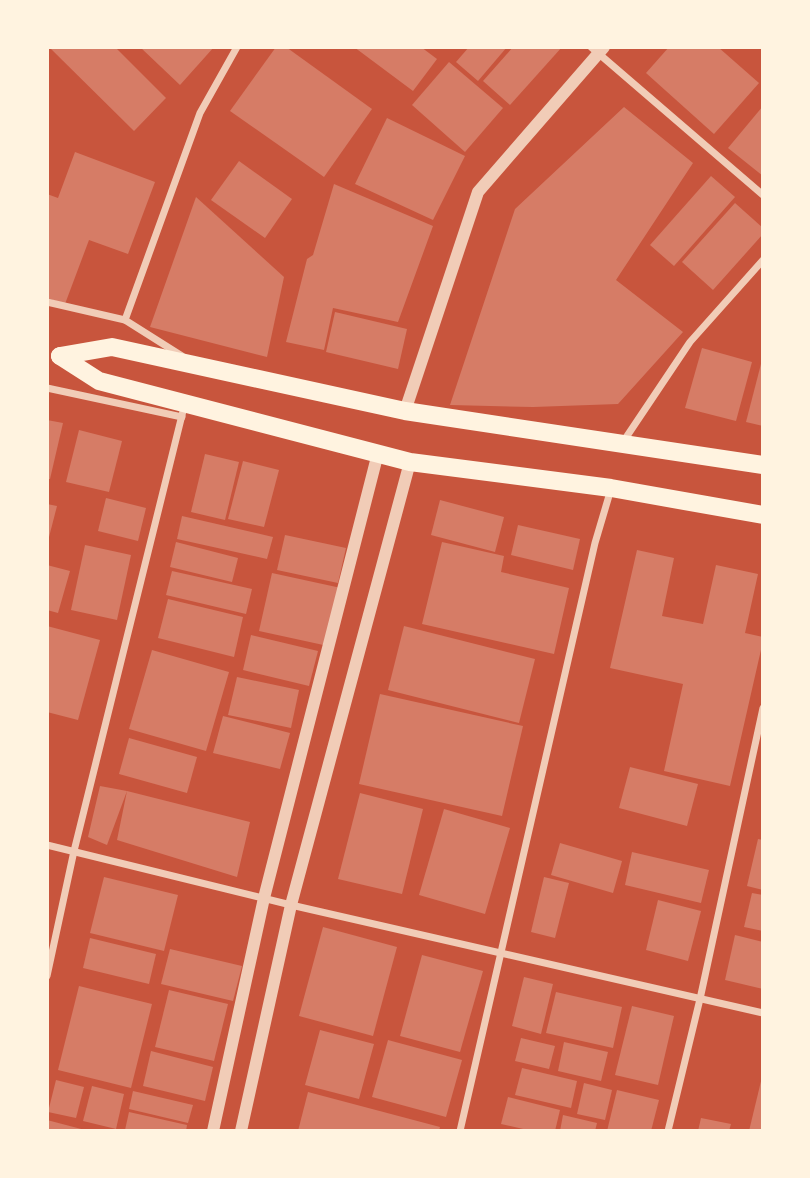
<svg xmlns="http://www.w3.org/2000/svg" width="810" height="1178" font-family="Rubik,sans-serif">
	<rect width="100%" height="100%" fill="#c8553d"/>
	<g fill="#d67c66">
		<path d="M49 47H115L166 98 134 131Z"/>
		<path d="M140 47H214L180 85Z"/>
		<path d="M276 47H286L372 109 324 177 230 111Z"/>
		<path d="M354 47H421L437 59 413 91Z"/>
		<path d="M469 47H507L478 81 456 62Z"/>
		<path d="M513 47H562L510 105 483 81Z"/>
		<path d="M669 47H718L759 83 714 134 646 73Z"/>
		<path d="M449 62 503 108 465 152 412 105Z"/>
		<path d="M763 106V176L728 148Z"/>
		<path d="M624 107 693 163 616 280 683 332 618 404 533 407 450 405 515 209Z"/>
		<path d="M387 118 465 156 433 220 355 184Z"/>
		<path d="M75 152 155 182 128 254 89 240 65 304 47 298V194L58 198Z"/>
		<path d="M239 161 292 199 265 238 211 200Z"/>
		<path d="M711 176 735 197 674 266 650 245Z"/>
		<path d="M334 184 433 226 398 322 333 308 324 350 286 342 307 259 313 255Z"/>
		<path d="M196 197 284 277 267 357 150 327Z"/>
		<path d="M735 203 763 228V234L713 290 682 262Z"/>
		<path d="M335 312 407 329 398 369 326 352Z"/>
		<path d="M702 348 752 362 736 421 685 408Z"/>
		<path d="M762 360H763V426L746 422Z"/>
		<path d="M47 420 63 423 50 479H47Z"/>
		<path d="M79 430 122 441 109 492 66 482Z"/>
		<path d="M205 454 239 462 225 520 191 512Z"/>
		<path d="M243 461 279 470 264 527 228 519Z"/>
		<path d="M106 498 146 508 138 541 98 531Z"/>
		<path d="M440 500 504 517 495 552 431 535Z"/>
		<path d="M47 504 57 506 48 541H47Z"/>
		<path d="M182 516 273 537 267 559 177 539Z"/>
		<path d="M518 525 580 539 573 570 511 555Z"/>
		<path d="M285 535 346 548 338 583 277 570Z"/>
		<path d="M176 542 238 558 232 582 170 567Z"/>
		<path d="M442 542 504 556 501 572 569 588 554 654 422 624Z"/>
		<path d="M85 545 131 555 117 620 71 610Z"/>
		<path d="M637 550 674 558 662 616 703 624 716 565 758 574 745 633 763 637V641L730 786 664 771 683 684 610 668Z"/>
		<path d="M47 565 70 571 58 613 47 610Z"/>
		<path d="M172 571 252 589 246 614 166 595Z"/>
		<path d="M272 573 341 588 328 646 259 631Z"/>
		<path d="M168 599 243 617 234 657 158 638Z"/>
		<path d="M47 626 100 640 78 720 47 712Z"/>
		<path d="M404 626 535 659 519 723 388 690Z"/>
		<path d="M251 635 318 651 309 686 243 670Z"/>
		<path d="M152 650 229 672 206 751 129 729Z"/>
		<path d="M237 677 299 690 291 728 228 715Z"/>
		<path d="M380 694 523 726 502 816 359 784Z"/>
		<path d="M223 716 290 733 280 769 213 753Z"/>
		<path d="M129 738 197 757 187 793 119 774Z"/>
		<path d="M630 767 698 784 687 826 619 808Z"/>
		<path d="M100 786 127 791 250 822 237 877 117 840 127 791 107 845 88 837Z"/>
		<path d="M360 793 423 809 402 894 338 879Z"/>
		<path d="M444 809 510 828 485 914 419 895Z"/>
		<path d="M758 839 763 840V890L747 886Z"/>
		<path d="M560 843 622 861 613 893 551 875Z"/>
		<path d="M632 852 709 870 701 903 625 885Z"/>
		<path d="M104 877 178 895 164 951 90 933Z"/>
		<path d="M544 877 569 883 555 938 531 932Z"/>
		<path d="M752 893 763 895V931L744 927Z"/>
		<path d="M658 900 701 911 688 961 646 950Z"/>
		<path d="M323 927 397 947 373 1036 299 1016Z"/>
		<path d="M735 935 763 942V989L725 980Z"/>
		<path d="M90 938 156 954 149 984 83 968Z"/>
		<path d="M170 949 242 966 233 1001 161 984Z"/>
		<path d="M422 955 483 971 460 1052 400 1036Z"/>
		<path d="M524 977 553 984 541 1034 512 1026Z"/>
		<path d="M79 986 152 1004 131 1088 58 1070Z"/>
		<path d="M169 990 228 1004 214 1061 155 1047Z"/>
		<path d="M556 992 622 1007 613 1048 546 1033Z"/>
		<path d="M632 1006 674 1016 658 1085 615 1075Z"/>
		<path d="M320 1030 374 1044 359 1099 305 1085Z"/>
		<path d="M521 1038 555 1046 549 1069 515 1061Z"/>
		<path d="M388 1040 462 1060 446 1117 372 1097Z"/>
		<path d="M564 1042 608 1052 601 1081 558 1071Z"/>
		<path d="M151 1051 213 1067 205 1101 143 1086Z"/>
		<path d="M522 1068 577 1081 571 1108 515 1095Z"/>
		<path d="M762 1077 763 1131H749Z"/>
		<path d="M56 1080 84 1087 76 1118 48 1112Z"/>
		<path d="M584 1083 612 1090 605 1120 577 1114Z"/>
		<path d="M92 1086 124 1094 116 1129 83 1121Z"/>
		<path d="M617 1090 659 1100 651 1131H607Z"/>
		<path d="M133 1091 193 1105 188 1123 129 1109Z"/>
		<path d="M308 1092 440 1127 439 1131H298Z"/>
		<path d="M508 1097 560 1110 555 1131H532L501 1124Z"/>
		<path d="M129 1112 187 1125 186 1131 125 1130Z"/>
		<path d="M563 1115 597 1123 595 1131H560Z"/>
		<path d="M701 1118 731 1124 729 1131H698Z"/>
		<path d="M47 1120 85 1130V1131H47Z"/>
	</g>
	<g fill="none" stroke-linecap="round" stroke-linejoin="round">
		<g stroke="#f1ccb7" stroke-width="7">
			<path d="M591 47 763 195"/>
			<path d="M47 302 125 320"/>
			<path d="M182 356 125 320 200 113 237 47"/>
			<path d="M47 388 182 417"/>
			<path d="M623 442 690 342 763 260"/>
			<path d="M47 845 291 905 763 1013"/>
			<path d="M47 976 74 851 185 403"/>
			<path d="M460 1131 595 543 611 489"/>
			<path d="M668 1131 700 999 763 708"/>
		</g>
		<g stroke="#f1ccb7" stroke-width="12">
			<path d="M405 411 478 192 604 47"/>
			<path d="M213 1131 264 898 378 453"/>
			<path d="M241 1131 291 905 410 462"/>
		</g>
		<g stroke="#fff3e0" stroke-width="18">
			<path d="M60 356 99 381 410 462 611 488 763 515"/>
			<path d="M60 356 112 347 405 411 763 465"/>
		</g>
	</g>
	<rect width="810" height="1178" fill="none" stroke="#fff3e0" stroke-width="98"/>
</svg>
